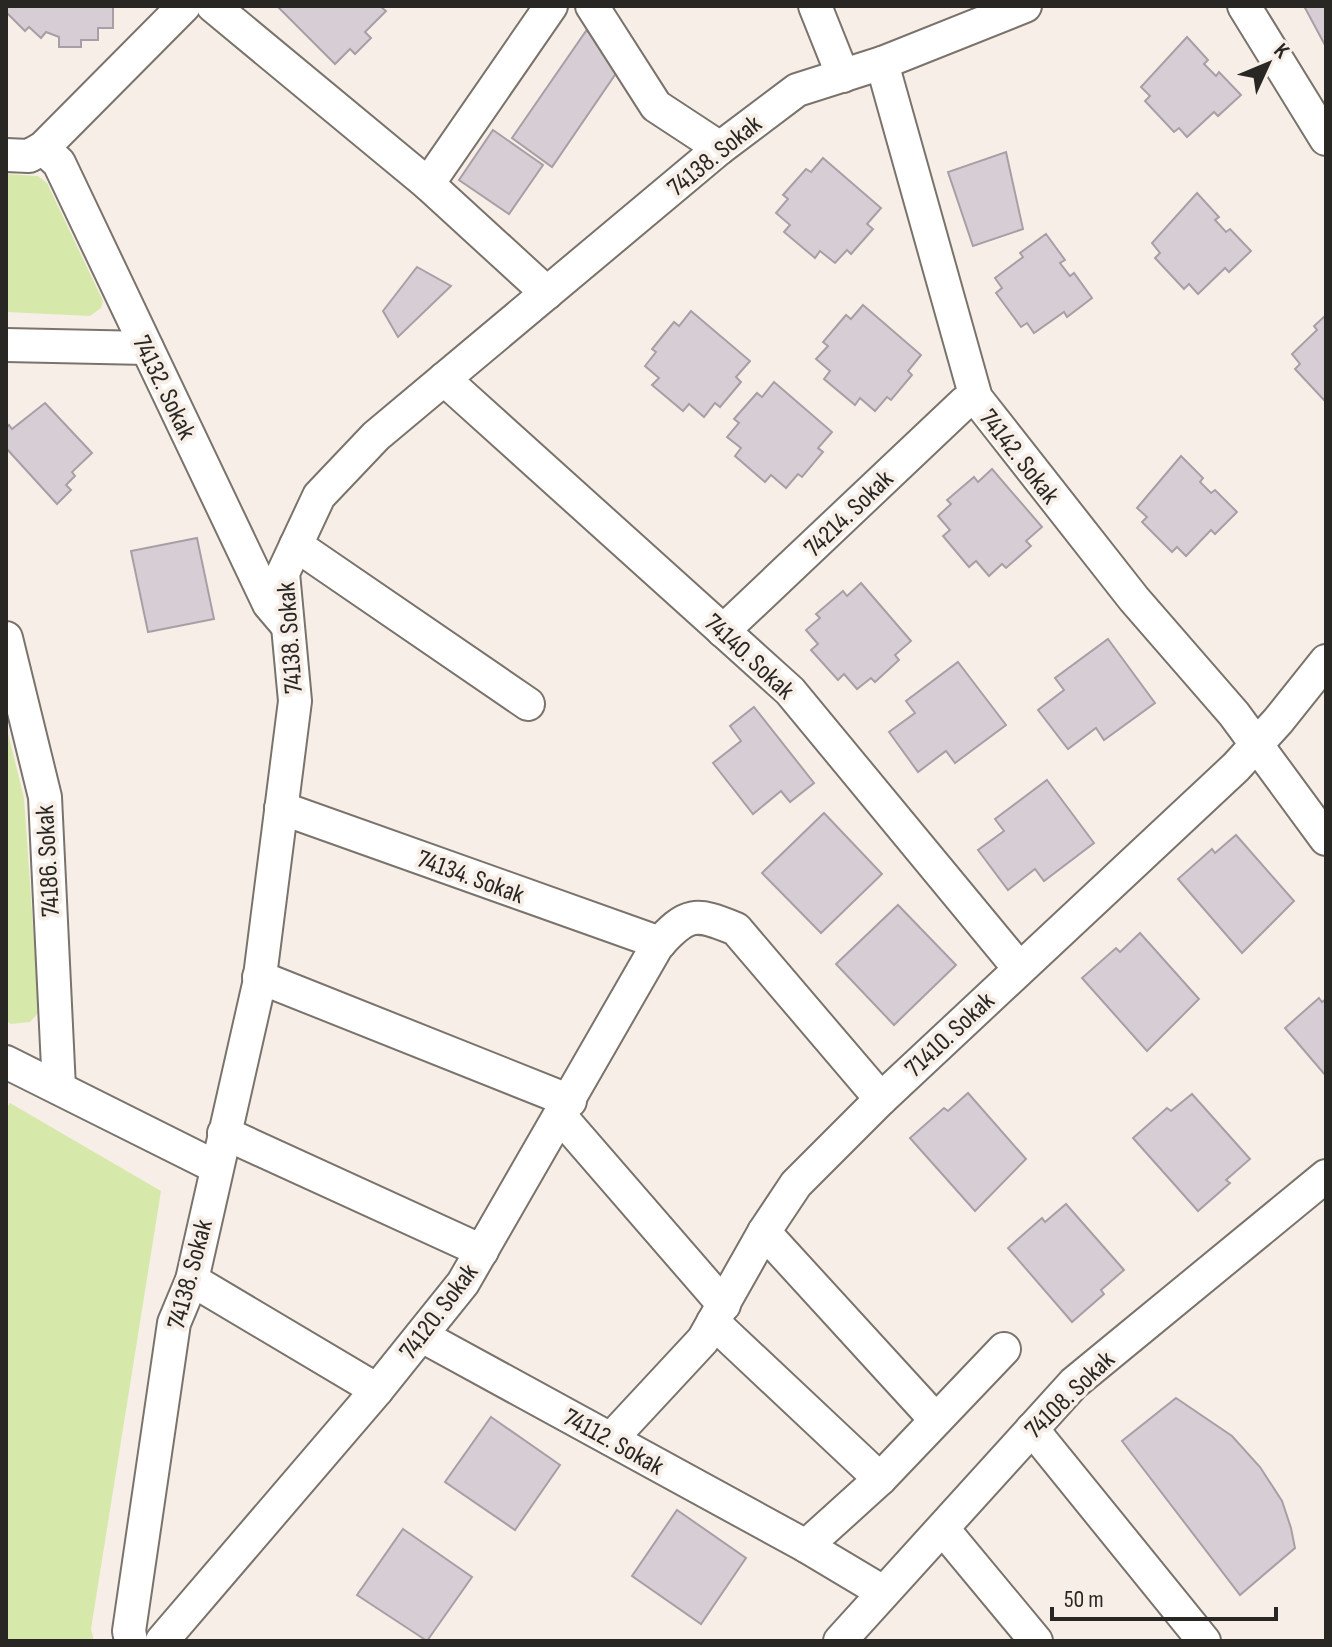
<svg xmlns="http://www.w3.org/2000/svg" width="1332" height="1647" font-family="'Sofia Sans Condensed',sans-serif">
	<rect width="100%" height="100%" fill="#f7efe7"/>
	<g fill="#d6e9ab">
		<path d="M6 174 38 176 47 183 103 301 101 308 90 316 6 312Z"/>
		<path d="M6 725 24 798 39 1012 30 1022 11 1024 6 1021Z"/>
		<path d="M10 1103 161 1191 91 1629 94 1641H6V1109Z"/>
	</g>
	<g fill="#d7ced5" stroke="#a89fa6" stroke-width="2">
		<path d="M6 6H113V28H98V40H81V47H59V37L46 32 41 38 29 27 25 31 6 12Z"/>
		<path d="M380 6 386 11 365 32 371 38 355 54 350 49 335 64 278 7Z"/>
		<path d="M1304 6H1326V47Z"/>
		<path d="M586 31 634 47 552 167 512 138Z"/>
		<path d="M1187 37 1208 60 1204 64 1216 76 1219 72 1241 95 1218 116 1214 112 1187 137 1179 128 1174 132 1145 101 1150 96 1141 87Z"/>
		<path d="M493 130 543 165 509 214 459 180Z"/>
		<path d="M1006 152 1023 229 973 246 948 172Z"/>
		<path d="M823 158 881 208 867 224 873 229 851 254 847 250 835 263 820 251 815 258 784 232 790 225 776 213 788 199 783 195 806 169 811 172Z"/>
		<path d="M1197 193 1219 217 1215 220 1226 232 1230 229 1251 251 1229 272 1225 268 1198 294 1189 284 1184 289 1155 258 1160 253 1152 243Z"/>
		<path d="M1046 234 1065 260 1060 263 1070 276 1074 273 1092 298 1067 317 1064 312 1034 333 1027 323 1021 327 996 293 1002 288 995 278 1023 257 1020 253Z"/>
		<path d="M417 267 451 286 398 337 383 311Z"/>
		<path d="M863 305 921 355 908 371 912 375 891 400 887 397 875 411 860 398 855 405 824 379 830 371 816 359 828 346 823 342 846 315 851 319Z"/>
		<path d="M691 311 750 361 736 377 741 382 720 407 715 403 704 417 689 404 683 411 652 385 659 378 645 366 656 352 652 349 674 322 679 326Z"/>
		<path d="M1326 315V398L1324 400 1295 369 1300 364 1292 354 1317 330 1314 326Z"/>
		<path d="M774 382 832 432 818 448 823 452 802 477 798 474 786 488 771 475 765 482 735 456 741 448 727 437 739 423 734 419 757 393 762 397Z"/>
		<path d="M45 403 92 453 72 472 75 476 66 485 71 490 57 504 6 448V428L9 425 12 429Z"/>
		<path d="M1181 456 1203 478 1200 482 1211 493 1215 490 1237 512 1215 534 1211 530 1186 556 1177 547 1172 552 1142 522 1147 517 1137 508Z"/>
		<path d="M992 469 1042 527 1026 541 1031 546 1006 568 1002 564 989 576 976 561 969 567 943 536 950 530 938 516 951 504 947 500 974 477 978 482Z"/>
		<path d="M197 538 214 619 148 632 131 551Z"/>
		<path d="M861 583 911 641 895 655 899 660 875 682 871 678 857 689 844 674 838 680 811 650 818 644 806 630 820 618 816 614 843 591 847 596Z"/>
		<path d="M1108 639 1155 703 1104 740 1096 728 1068 749 1038 710 1064 690 1055 678Z"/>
		<path d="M958 662 1006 725 955 763 946 751 918 772 889 732 915 713 906 701Z"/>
		<path d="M754 707 814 783 790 802 781 791 753 814 713 763 741 741 730 726Z"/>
		<path d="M1047 780 1094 843 1044 881 1035 869 1008 890 978 850 1004 831 995 819Z"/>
		<path d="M824 813 882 874 821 933 762 873Z"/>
		<path d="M1236 835 1294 901 1242 953 1178 879 1212 849 1215 853Z"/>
		<path d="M898 905 956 965 894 1025 836 964Z"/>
		<path d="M1140 933 1199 999 1147 1051 1082 978 1116 948 1120 952Z"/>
		<path d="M1319 998 1322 1002 1326 999V1076L1285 1028Z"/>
		<path d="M968 1093 1026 1159 975 1211 910 1138 944 1108 948 1111Z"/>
		<path d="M1192 1094 1250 1159 1226 1180 1230 1183 1198 1211 1133 1138 1167 1108 1171 1111Z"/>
		<path d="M1066 1204 1124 1270 1101 1290 1104 1294 1072 1322 1008 1248 1042 1218 1045 1222Z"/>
		<path d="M1176 1398 1232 1436 1260 1467 1282 1501 1291 1528 1295 1548 1240 1595 1122 1441Z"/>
		<path d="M491 1417 560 1465 515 1530 445 1482Z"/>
		<path d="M677 1510 746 1558 701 1624 632 1576Z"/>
		<path d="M403 1529 472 1577 427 1641 357 1595Z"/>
	</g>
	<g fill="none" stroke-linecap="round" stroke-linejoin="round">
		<g stroke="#7a736c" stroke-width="36">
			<g id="minor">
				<path d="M213 6 428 184 547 293"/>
				<path d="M592 6 656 106 720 148"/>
				<path d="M815 6 843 76"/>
				<path d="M1244 6 1326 139"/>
				<path d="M882 63 976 398 1134 599 1234 714 1326 839"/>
				<path d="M43 148 59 163 269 604 286 624"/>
				<path d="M6 155 29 156 43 148 184 6"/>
				<path d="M428 184 551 6"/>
				<path d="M6 345 147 348"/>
				<path d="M444 379 790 691 1019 968"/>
				<path d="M296 545 528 704"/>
				<path d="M723 631 964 403 976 398"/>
				<path d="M6 638 45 797 59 1088"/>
				<path d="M281 808 660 943"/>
				<path d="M259 977 570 1101"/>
				<path d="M6 1062 216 1167"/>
				<path d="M561 1117 724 1305"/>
				<path d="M224 1133 482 1251"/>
				<path d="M764 1232 936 1420"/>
				<path d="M192 1280 377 1390"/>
				<path d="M713 1322 880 1479"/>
				<path d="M422 1336 806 1546 883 1592"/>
				<path d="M1032 1429 1204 1641"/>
				<path d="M611 1439 703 1340 764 1232 796 1184 881 1099 1236 767 1278 721 1326 661"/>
				<path d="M943 1529 1036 1641"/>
				<path d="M806 1546 880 1479 1004 1349"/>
				<path d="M131 1641 129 1631 174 1323 192 1280 259 984 295 701 283 573 319 496 376 436 720 148 797 90 882 63 1025 6"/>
				<path d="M162 1641 377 1390 463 1283 657 946C687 912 695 912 736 929L881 1099"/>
				<path d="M840 1641 1074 1383 1326 1176"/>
			</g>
		</g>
		<use href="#minor" stroke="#fff" stroke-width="32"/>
	</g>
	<g text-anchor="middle" stroke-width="8" stroke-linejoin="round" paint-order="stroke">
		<g font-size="26" fill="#292723" stroke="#f7efe7">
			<text transform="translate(714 155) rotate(-39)" y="9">74138. Sokak</text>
			<text transform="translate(165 387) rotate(64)" y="9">74132. Sokak</text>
			<text transform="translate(1020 456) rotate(52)" y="9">74142. Sokak</text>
			<text transform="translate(848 513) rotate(-44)" y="9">74214. Sokak</text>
			<text transform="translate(289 638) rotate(-94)" y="9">74138. Sokak</text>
			<text transform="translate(750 656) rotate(43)" y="9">74140. Sokak</text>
			<text transform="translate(47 861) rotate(-93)" y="9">74186. Sokak</text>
			<text transform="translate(471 876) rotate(20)" y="9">74134. Sokak</text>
			<text transform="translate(949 1034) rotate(-43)" y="9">71410. Sokak</text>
			<text transform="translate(189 1274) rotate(-75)" y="9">74138. Sokak</text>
			<text transform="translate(438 1311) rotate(-53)" y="9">74120. Sokak</text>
			<text transform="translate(1069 1394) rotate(-44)" y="9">74108. Sokak</text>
			<text transform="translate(614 1441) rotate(29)" y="9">74112. Sokak</text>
		</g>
	</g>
	<rect width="1332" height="1647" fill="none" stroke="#292723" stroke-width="16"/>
	<g transform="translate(1268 64) rotate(46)" stroke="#f7efe7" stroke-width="6" paint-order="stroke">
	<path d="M0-6L14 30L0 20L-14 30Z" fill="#292723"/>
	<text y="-12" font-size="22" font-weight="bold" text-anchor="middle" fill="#292723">K</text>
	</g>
	<path d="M1052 1607v12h224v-12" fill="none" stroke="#292723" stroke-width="4"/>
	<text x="1064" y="1607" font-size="24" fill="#292723" stroke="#f7efe7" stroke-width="6" paint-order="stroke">50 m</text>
</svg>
